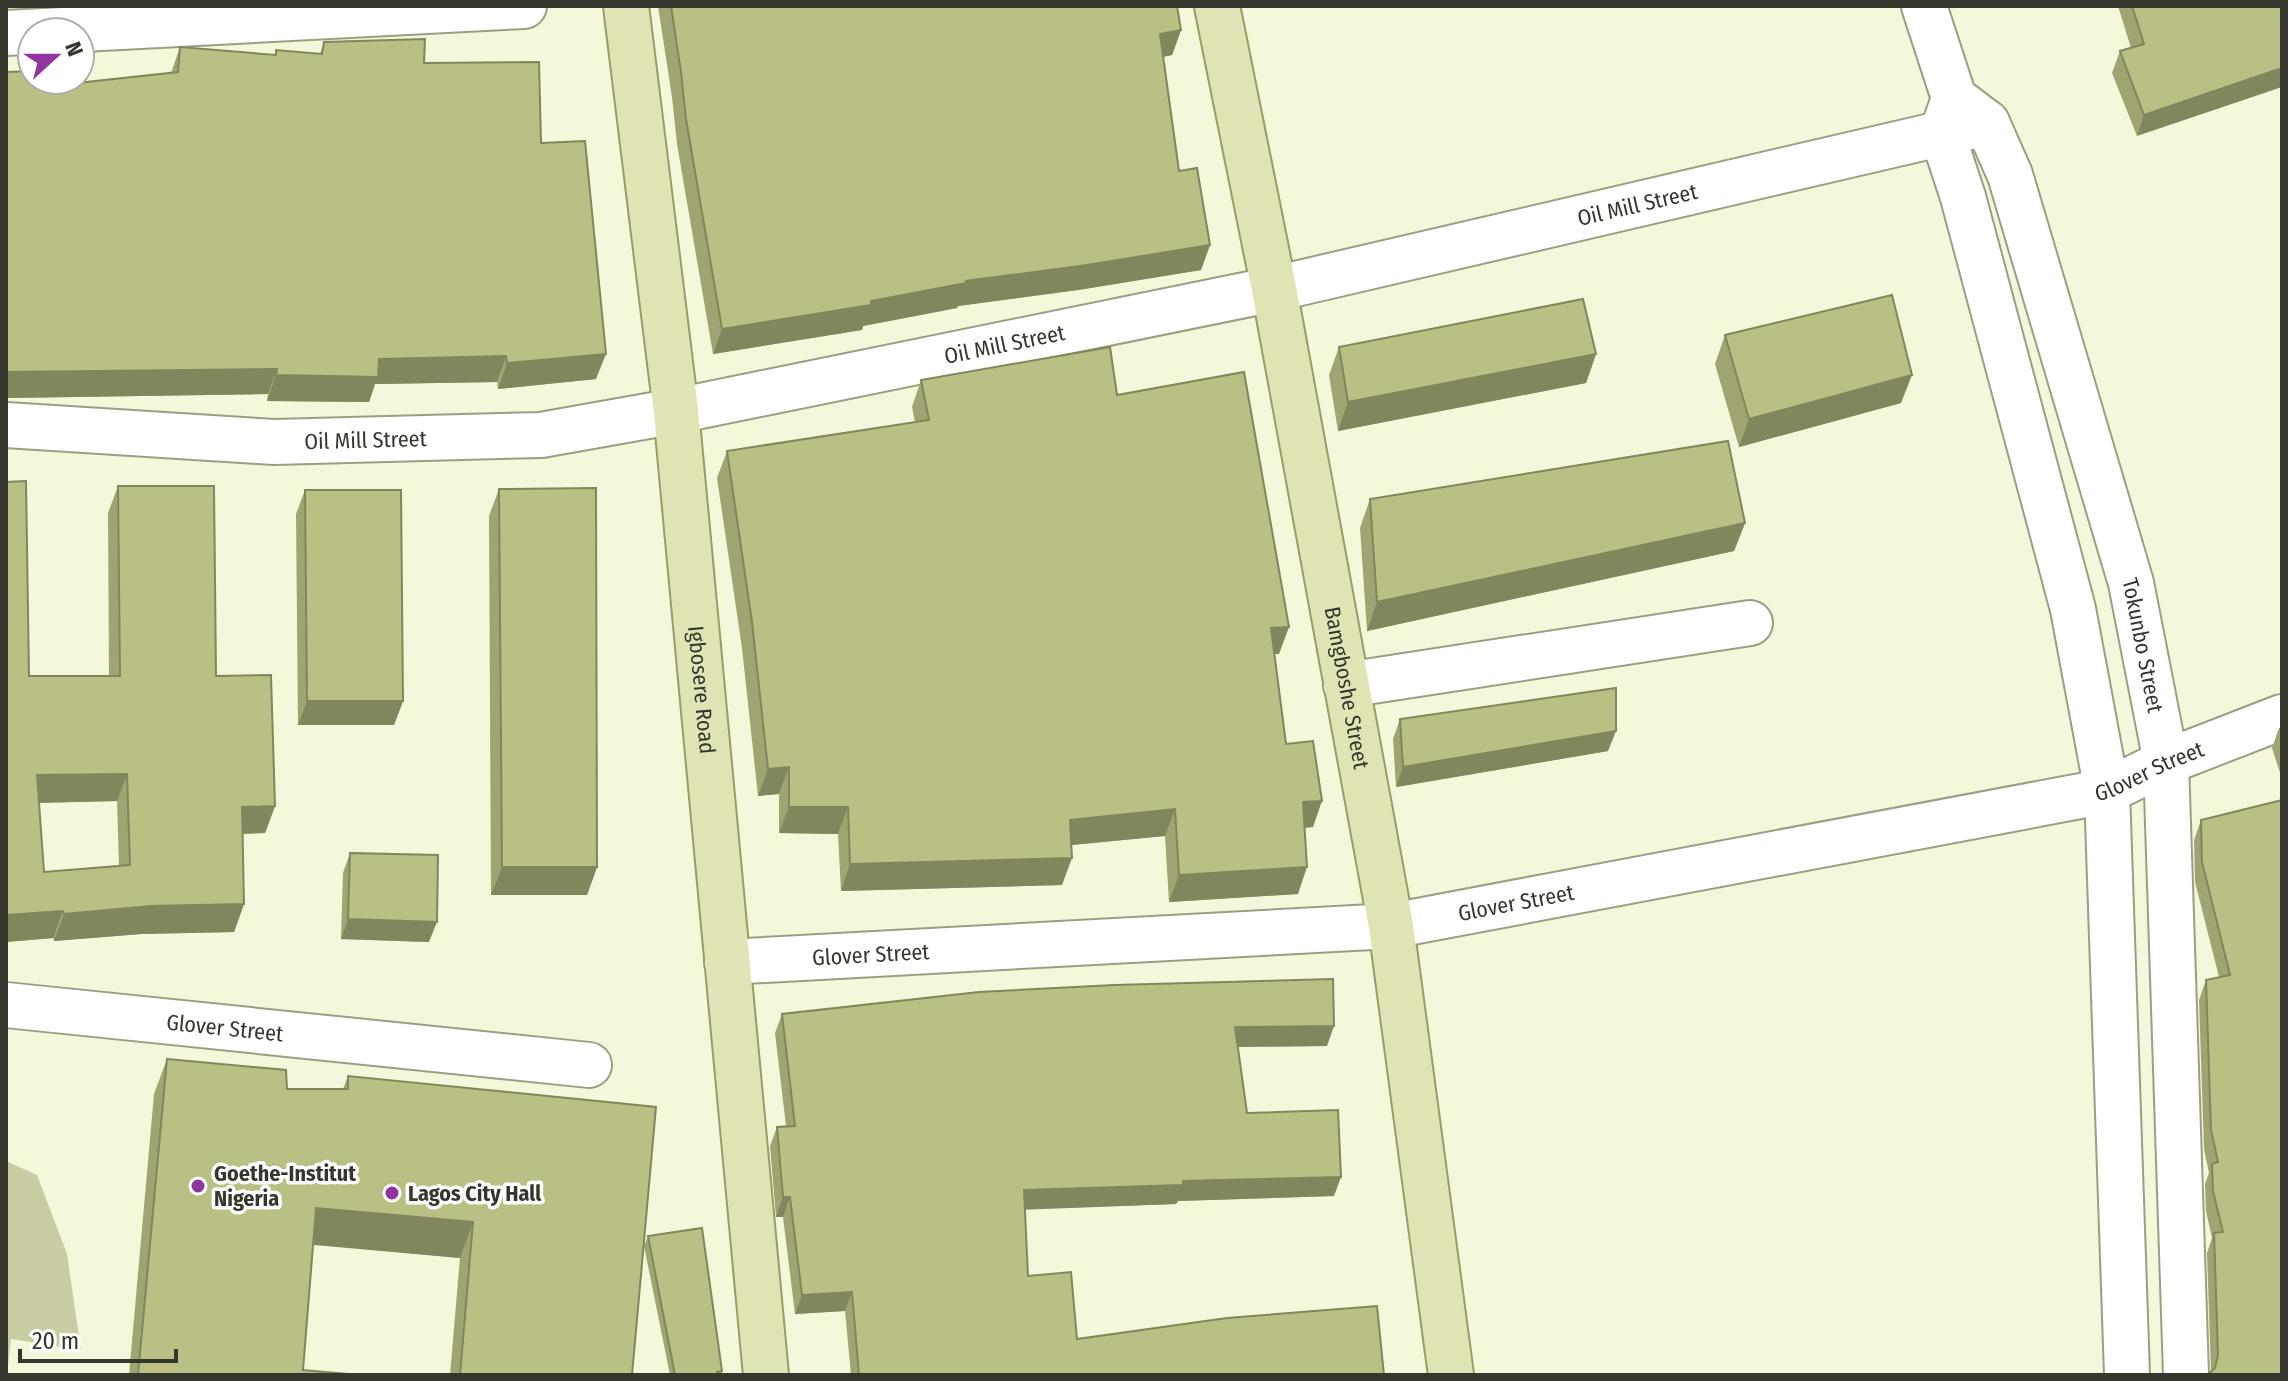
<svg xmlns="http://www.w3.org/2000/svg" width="2288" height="1381" font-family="'Fira Sans Condensed',sans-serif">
	<rect width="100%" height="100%" fill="#f4f7da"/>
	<path fill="#c9cda1" d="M6 1161 37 1175 67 1254 81 1350 11 1339 7 1375Z"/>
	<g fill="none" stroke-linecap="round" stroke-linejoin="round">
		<g stroke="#9c9e83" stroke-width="48">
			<g id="minor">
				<path id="s1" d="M1924 6 1954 98 1987 123 2010 175 2131 583 2166 762 2186 1375"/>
				<path d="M6 33 524 6"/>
				<path d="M1951 107 1942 133 1963 197 2073 609 2107 791 2127 1375"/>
				<path id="s2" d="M6 425 274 442 541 435 676 411 1274 289 1987 123"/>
				<path d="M1346 685 1750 623"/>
				<path id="s3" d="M727 962 1391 926 2107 791 2166 762 2282 717"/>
				<path id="s4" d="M6 1005 589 1065"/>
			</g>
		</g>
		<g stroke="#989c65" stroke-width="48">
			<g id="major">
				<path id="s5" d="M626 6 676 411 766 1375"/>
				<path id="s6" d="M1217 6 1274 289 1391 926 1451 1375"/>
			</g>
		</g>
		<use href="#minor" stroke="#fff" stroke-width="44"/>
		<use href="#major" stroke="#e0e4b5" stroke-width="44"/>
	</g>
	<g fill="#a0a471" fill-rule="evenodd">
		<path d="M658 6H1177L1181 30 1172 55 1163 57 1179 171 1210 245 1201 270 1078 290 958 306 957 308 863 326 862 330 713 354 677 144 672 97Z"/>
		<path d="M2118 6H2282L2137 136 2112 73 2120 51 2131 48Z"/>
		<path d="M324 42 424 63 541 143 596 379 498 389 497 382 375 384 369 402 267 401 268 394 6 398V72L49 86 171 73 180 47 275 55 276 50 320 54Z"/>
		<path d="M1725 335 1901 403 1739 447 1715 364Z"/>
		<path d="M1339 347 1596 354 1586 383 1338 431 1329 375Z"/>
		<path d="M921 380 1117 395 1279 654H1274L1286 744 1313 827 1305 828 1298 894 1169 902 1165 836 1071 845 1062 885 841 891 838 834 779 833V794L758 796 742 648 717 478 727 451 915 422 912 407Z"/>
		<path d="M6 482 29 676H109L108 513 118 486 216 676 275 806 265 833 243 834 244 904 234 932 141 934 54 941 53 938 6 942ZM117 801 119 866 44 872 39 803Z"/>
		<path d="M499 489 597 867 587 895H491L489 516Z"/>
		<path d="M305 490 403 701 394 725H298L296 514Z"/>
		<path d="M1370 499 1745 523 1734 551 1367 631 1360 528Z"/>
		<path d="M1400 719 1608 751 1396 787 1393 739Z"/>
		<path d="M2282 727V779L2272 748 2279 728Z"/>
		<path d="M2282 800V1375L2211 1372 2207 1253 2212 1238 2206 1211 2205 1184 2209 1173 2204 1149 2199 1000 2206 980 2219 977 2195 882 2194 840 2201 820Z"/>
		<path d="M350 853 429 942 341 939 343 873Z"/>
		<path d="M782 1014 1327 1046 1238 1047 1247 1113 1334 1196 1178 1201 1176 1204 1025 1209 1028 1276 1077 1339 1384 1375H851L845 1311 795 1314 783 1217H776L770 1146 777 1127 786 1126 775 1033Z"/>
		<path d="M167 1059 287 1089H343L348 1076 632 1375H450L460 1258 313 1244 303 1370 360 1375H129L154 1094Z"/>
		<path d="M648 1236 722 1371 721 1375H670L644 1246Z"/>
	</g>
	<g fill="#82865c">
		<path d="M1181 30 1172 55 1151 59 1160 34Z"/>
		<path d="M2282 68V87L2137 136 2144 115Z"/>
		<path d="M1210 245 1201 270 1078 290 958 306 957 308 863 326 862 330 713 354 722 329 871 301 966 281Z"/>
		<path d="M606 354 596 379 498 389 507 363Z"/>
		<path d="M1596 354 1586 383 1338 431 1348 402Z"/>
		<path d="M506 356 497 382 375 384 369 402 267 401 276 375 379 359Z"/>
		<path d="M277 369 268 394 6 398V372Z"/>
		<path d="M1912 375 1901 403 1739 447 1749 419Z"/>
		<path d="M1745 523 1734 551 1367 631 1377 602Z"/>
		<path d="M1289 627 1279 654H1261L1271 628Z"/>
		<path d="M307 701H403L394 725H298Z"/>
		<path d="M1616 731 1608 751 1396 787 1403 767Z"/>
		<path d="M789 767 779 794 758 796 768 769Z"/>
		<path d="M127 774 117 801 27 803 37 775Z"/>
		<path d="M1322 801 1313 827 1294 828 1303 802Z"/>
		<path d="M275 806 265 833 232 834 242 807Z"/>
		<path d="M789 807H848L838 834 779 833Z"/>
		<path d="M1175 809 1165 836 1061 846 1070 820Z"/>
		<path d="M1072 858 1062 885 841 891 850 864Z"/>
		<path d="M502 867H597L587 895H491Z"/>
		<path d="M1307 867 1298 894 1169 902 1179 875Z"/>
		<path d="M244 904 234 932 141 934 54 941 64 914 151 906Z"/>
		<path d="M63 911 53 938 6 942V915Z"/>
		<path d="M348 919 437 922 429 942 341 939Z"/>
		<path d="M1334 1026 1327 1046 1228 1047 1235 1027Z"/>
		<path d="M1341 1177 1334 1196 1178 1201 1176 1204 1017 1210 1024 1190 1183 1181Z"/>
		<path d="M783 1197H790L783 1217H776Z"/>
		<path d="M316 1208 473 1222 460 1258 303 1244Z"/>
		<path d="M852 1292 845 1311 795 1314 802 1295Z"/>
	</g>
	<g fill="#babf83" stroke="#82865c" stroke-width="2" fill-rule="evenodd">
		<path d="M671 6H1177L1181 30 1160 34 1179 171 1197 168 1210 245 1087 265 966 281V283L871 301V305L722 329 686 119 681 72Z"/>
		<path d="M2132 6H2282V68L2144 115 2120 51 2144 44Z"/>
		<path d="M425 39 424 63 539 62 541 143 585 141 606 354 507 363 506 356 379 359 378 377 276 375 277 369 6 372V72L32 71V80H50L49 86 178 72 180 47 276 55V50L322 54 324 42Z"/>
		<path d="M1892 295 1912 375 1749 419 1725 335Z"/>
		<path d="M1583 299 1596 354 1348 402 1339 347Z"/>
		<path d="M1110 347 1117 395 1244 372 1289 627 1271 628 1286 744 1313 741 1322 801 1303 802 1307 867 1179 875 1175 809 1070 820 1072 858 850 864 848 807H789V767L768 769 752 622 727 451 929 420 921 380Z"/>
		<path d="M1728 441 1745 523 1377 602 1370 499Z"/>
		<path d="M26 481 29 676H120L118 486H214L216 676 271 675 275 806 242 807 244 904 151 906 64 914 63 911 6 915V482ZM127 774 130 865 44 872 37 775Z"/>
		<path d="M596 488 597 867H502L499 489Z"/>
		<path d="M305 490H401L403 701H307Z"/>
		<path d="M1616 688V731L1403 767 1400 719Z"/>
		<path d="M2282 800V1375H2207L2215 1368 2218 1355 2214 1233 2223 1232 2213 1191 2212 1164 2218 1162 2211 1130 2206 980 2230 975 2202 862 2201 820Z"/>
		<path d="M350 853 438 855 437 922 348 919Z"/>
		<path d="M1333 979 1334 1026 1235 1027 1247 1113 1338 1110 1341 1177 1183 1181V1185L1024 1190 1028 1276 1071 1272 1077 1339 1227 1318 1377 1306 1384 1375H859L852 1292 802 1295 790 1197H783L777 1127 795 1126 782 1014 979 992 1114 985Z"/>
		<path d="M167 1059 286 1070 287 1089H348V1076L656 1107 632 1375H460L473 1222 316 1208 303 1370 360 1375H138Z"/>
		<path d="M702 1228 722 1371 717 1372 718 1375H675L648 1236Z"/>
	</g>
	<g fill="#91359f" stroke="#fff" stroke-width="3">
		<circle cx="198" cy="1186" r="8"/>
		<circle cx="392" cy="1193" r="8"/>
	</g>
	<g text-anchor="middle" stroke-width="7" stroke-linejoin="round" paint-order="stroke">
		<g font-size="22" fill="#36372c" stroke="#fff">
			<text dy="8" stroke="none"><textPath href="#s2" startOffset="1656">Oil Mill Street</textPath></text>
			<text dy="8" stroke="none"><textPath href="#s2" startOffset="1008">Oil Mill Street</textPath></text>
			<text dy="8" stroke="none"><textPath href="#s2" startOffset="360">Oil Mill Street</textPath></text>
			<text dy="8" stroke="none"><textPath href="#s1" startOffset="684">Tokunbo Street</textPath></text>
			<text dy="8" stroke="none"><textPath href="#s6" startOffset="694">Bamgboshe Street</textPath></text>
			<text dy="8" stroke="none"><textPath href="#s5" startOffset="688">Igbosere Road</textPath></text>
			<text dy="8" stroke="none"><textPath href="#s3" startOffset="1440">Glover Street</textPath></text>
			<text dy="8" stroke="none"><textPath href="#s3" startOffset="792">Glover Street</textPath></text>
			<text dy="8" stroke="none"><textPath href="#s3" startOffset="144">Glover Street</textPath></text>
			<text dy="8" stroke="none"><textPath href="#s4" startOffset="220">Glover Street</textPath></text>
		</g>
		<g font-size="22" font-weight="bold" fill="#36372c" stroke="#fff" text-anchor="start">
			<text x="214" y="1181">Goethe-Institut<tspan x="214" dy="25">Nigeria</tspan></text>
			<text x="408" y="1201">Lagos City Hall</text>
		</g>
	</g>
	<rect width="2288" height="1381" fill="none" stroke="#36372c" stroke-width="16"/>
	<g transform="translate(56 56) rotate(69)"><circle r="38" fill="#ffffff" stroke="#afafab" stroke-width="2"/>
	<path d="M0-6L14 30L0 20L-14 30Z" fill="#91359f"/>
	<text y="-12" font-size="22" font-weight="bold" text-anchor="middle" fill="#36372c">N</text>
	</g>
	<path d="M20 1349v12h156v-12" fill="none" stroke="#36372c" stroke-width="4"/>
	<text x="32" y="1349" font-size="24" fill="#36372c" stroke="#ffffff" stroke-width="6" paint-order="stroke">20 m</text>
</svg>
